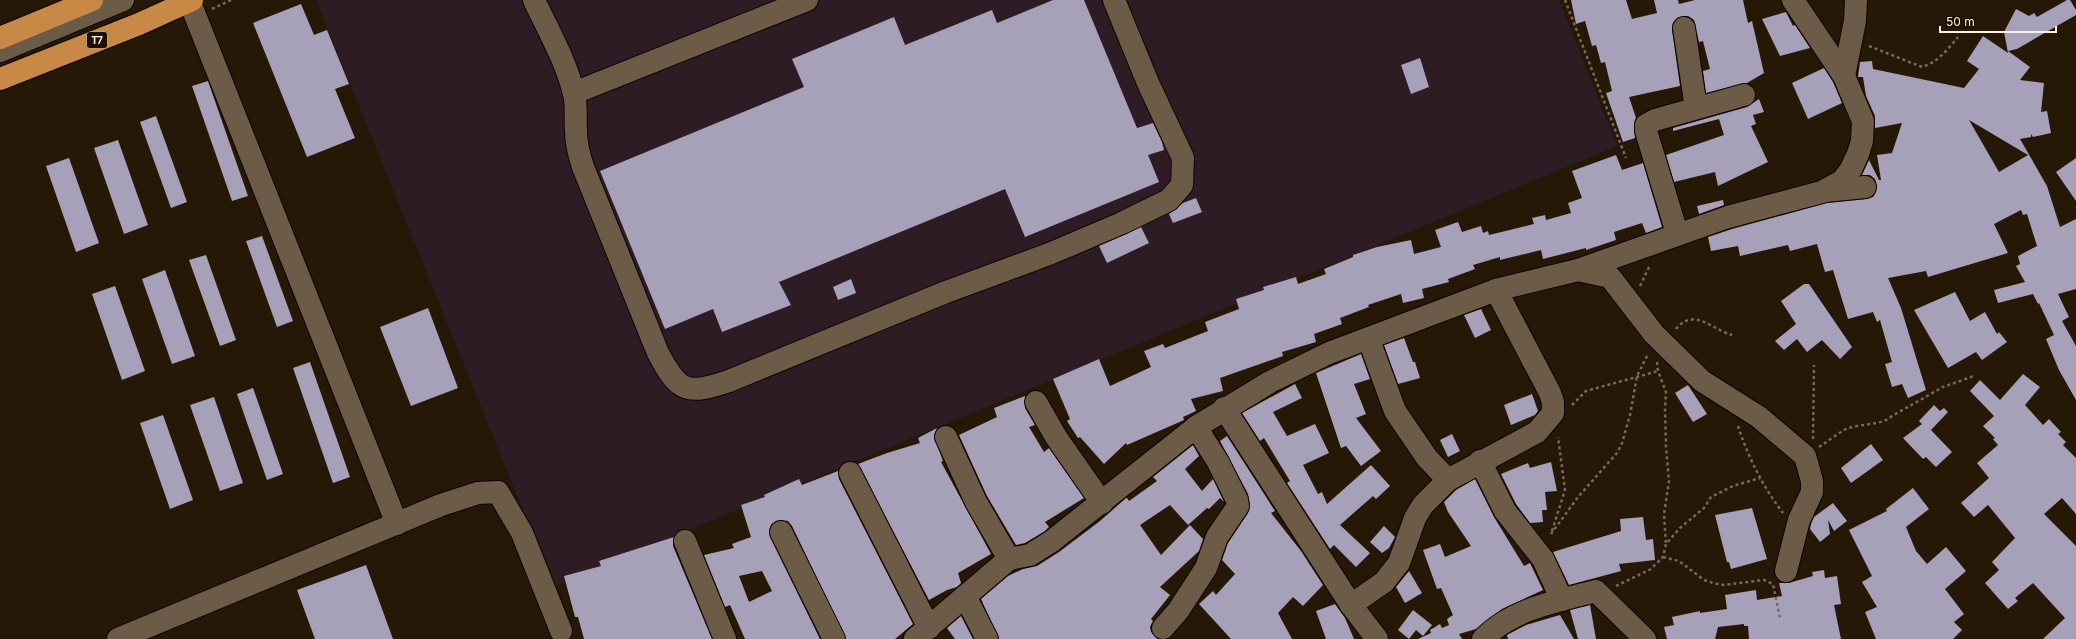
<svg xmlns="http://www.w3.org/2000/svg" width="2076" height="639" font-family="Inter,sans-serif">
	<rect width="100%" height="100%" fill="#261806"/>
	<path fill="#2e1c24" d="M316 0H1559L1617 146 554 586Z"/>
	<g fill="#a6a0b9" fill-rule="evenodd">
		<path d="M1053 0H1084L1137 128 1153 123 1162 142 1164 150 1148 155 1159 182 1025 237 1005 189 779 282 791 305 722 332 713 309 665 329 600 171 804 87 792 59 894 17 905 45 992 10 997 23Z"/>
		<path d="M1571 0H1626L1632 19 1657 13 1654 0H1678L1679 4 1695 0H1743L1748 23 1752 21 1764 73 1747 83 1706 93 1703 71 1710 69 1703 41 1699 42 1694 20 1688 16H1683L1677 18 1673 23 1672 30 1680 86 1629 97 1636 118 1634 125 1635 138 1623 142 1606 93 1612 91 1605 62 1601 63 1596 45 1592 46 1585 21 1576 24Z"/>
		<path d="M2067 0H2070L2076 10V15L2017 49 2008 51 2030 67 2020 80 2044 83 2041 112 2047 111 2051 133 2033 137 2031 134V137L2020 139 2047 186 2060 227 2076 219V289L2058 294 2069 317 2062 321 2076 346V400L2059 370 2046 339 2054 335 2039 303 2038 304 2033 294 1998 303 1994 290 2025 282 2016 266 2020 264 2018 256 2037 246 2027 214 2023 215 2021 210 1994 224 2008 253 1928 277 1926 271 1888 278 1901 308 1926 390 1908 398 1902 384 1892 387 1885 364 1892 362 1880 320 1877 322 1873 312 1848 319 1833 270 1825 272 1817 244 1790 251 1788 245 1740 256 1738 246 1711 251 1708 237 1732 229 1827 203 1867 199 1873 197 1876 192 1877 186 1875 179 1870 175H1862L1869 160 1879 180H1881L1877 155 1892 153 1902 123 1875 128V116L1866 96 1863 77H1858L1860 62 1872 61 1873 69 1964 88 1979 69 1967 61 1983 36 2008 53 2004 32 2016 9 2029 16 2034 13 2037 17ZM1969 120 2028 155 1999 172Z"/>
		<path d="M301 4 314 35 327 30 349 84 335 89 355 138 307 157 253 23Z"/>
		<path d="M1786 12 1793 26 1795 25 1810 48 1780 56 1762 19Z"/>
		<path d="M1420 58 1429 87 1411 94 1401 65Z"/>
		<path d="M1824 68 1833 82 1842 103 1808 119 1792 83Z"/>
		<path d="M208 81 248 196 232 201 192 86Z"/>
		<path d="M1759 99 1764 112 1753 115 1756 124 1751 126 1768 162 1718 186 1715 172 1674 182 1666 155 1724 135 1719 119 1673 131V128L1747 107Z"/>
		<path d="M156 116 187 202 171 208 140 122Z"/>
		<path d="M118 140 148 225 124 234 94 148Z"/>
		<path d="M1616 155 1622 170 1643 163 1662 227 1646 233 1642 223 1614 232 1616 240 1586 250V248L1543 259 1541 250 1500 260V257L1473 265 1475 269 1448 279 1449 282 1422 289 1424 298 1403 303 1401 294 1368 305 1369 307 1340 318 1342 324 1314 334 1316 342 1282 352 1283 356 1220 378 1223 391 1191 399 1196 411 1183 417 1184 420 1127 445 1126 443 1104 464 1080 437 1078 438 1067 421 1070 419 1053 379 1099 359 1110 386 1151 367 1144 351 1163 344 1165 348 1208 331 1205 322 1239 309 1236 299 1264 290 1263 287 1296 277 1298 284 1326 274 1324 269 1353 257V255L1377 247 1411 240 1414 254 1441 247 1435 230 1458 222 1462 232 1481 226 1483 233 1488 231 1489 235 1534 224 1532 218 1545 215 1546 220 1571 213 1568 203 1582 198 1572 171Z"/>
		<path d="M69 158 99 243 76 252 46 166Z"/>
		<path d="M2076 158V201L2056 172Z"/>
		<path d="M1196 198 1202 212 1173 223 1169 214 1183 203Z"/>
		<path d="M1723 200 1724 205 1699 214 1697 206Z"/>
		<path d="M1141 227 1149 243 1107 263 1099 246Z"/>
		<path d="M262 236 293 321 277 327 246 241Z"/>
		<path d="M206 255 236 340 220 346 189 260Z"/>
		<path d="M165 270 195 356 172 364 142 279Z"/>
		<path d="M851 279 856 293 838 300 833 287Z"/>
		<path d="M1804 284H1809L1852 347 1840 359 1822 340 1807 352 1797 339 1784 350 1775 341 1796 324 1781 301Z"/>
		<path d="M115 286 145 371 122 380 92 294Z"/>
		<path d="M1955 292 1970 321 1985 312 1997 334 1999 332 2007 342 1982 360 1976 352 1948 368 1914 310Z"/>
		<path d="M428 308 458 388 411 406 380 327Z"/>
		<path d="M1481 309 1491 330 1475 338 1464 315Z"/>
		<path d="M1404 338 1413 362H1415L1420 378 1398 384 1384 345Z"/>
		<path d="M1361 354 1370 379 1354 384 1366 414 1356 418 1381 451 1361 466 1346 446 1341 448 1316 373Z"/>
		<path d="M310 362 350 477 333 483 293 368Z"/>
		<path d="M2023 374 2040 387 2025 405 2043 425 2049 419 2061 432 2058 434 2066 442 2063 445 2076 458V514L2062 498 2044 514 2076 546V639H2043L2065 618 2033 583 2015 598 2018 601 2008 609 1985 583 1999 570 1992 562 2015 538 1988 505 1974 517 1961 503 1989 478 1977 463 1998 445 1993 439 1995 438 1983 426 1994 416 1970 391 1980 380 2000 400Z"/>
		<path d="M1295 384 1302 398 1273 412 1287 436 1315 424 1329 453 1303 465 1318 494 1322 492 1327 504 1371 465 1390 486 1376 499 1373 496 1340 525 1370 553 1356 567 1334 545 1330 549 1287 483 1290 481 1264 438 1260 441 1242 413Z"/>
		<path d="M1688 385 1707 414 1693 422 1675 393Z"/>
		<path d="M253 388 283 474 267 480 237 394Z"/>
		<path d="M1532 394 1538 411 1535 415 1511 425 1504 405Z"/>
		<path d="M1025 396V408L1035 425 1029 427 1044 452 1049 448 1084 498 1045 522 1049 527 1045 531 1025 543 1016 545 987 496 959 435 997 417 994 408Z"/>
		<path d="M214 397 243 483 220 491 190 405Z"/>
		<path d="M1934 405 1940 411 1944 408 1948 412 1931 430 1952 452 1936 467 1926 457 1923 459 1903 438 1922 424 1919 421Z"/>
		<path d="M163 415 193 500 170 509 140 423Z"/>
		<path d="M937 428 934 436 943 461 941 462 991 554 958 573 961 583 957 587 947 590 929 600 858 464 887 453 920 443 918 438Z"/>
		<path d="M1452 434 1460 451 1448 457 1440 440Z"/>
		<path d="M1227 436 1275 511 1271 513 1301 551 1323 585 1303 606 1293 597 1278 613 1292 639H1231L1199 604 1213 591 1216 595 1235 574 1222 560 1228 543 1248 513 1250 505 1248 494 1220 441Z"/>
		<path d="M1871 444 1883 460 1851 483 1841 468Z"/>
		<path d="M1193 445 1199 456 1185 469 1202 491 1213 479 1224 502 1220 498 1209 509 1207 508 1188 525 1170 505 1140 525 1161 555 1190 525 1203 539 1199 551 1160 587 1170 595 1151 619 1153 621 1150 627 1151 632 1158 639H999L981 599 1008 576 1023 569 1037 566 1059 552 1100 521 1126 498H1127L1129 501 1157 481 1153 477Z"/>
		<path d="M1551 462 1557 491 1545 492 1547 510H1542L1543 522 1530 523 1516 504 1501 474 1528 463 1530 468Z"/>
		<path d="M838 471 839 479 913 624 895 639H846L792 526 788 521 781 520 776 521 771 525 769 531 770 537 820 639H745L730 605 725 607 704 555 734 548 732 544 751 537 741 505 765 497 764 495 799 479 802 485ZM762 571 772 591 749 602 739 576Z"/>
		<path d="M1475 479 1494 517 1524 566 1530 563 1543 590 1502 609 1476 629 1459 634 1462 639H1418L1431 633 1430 630 1440 624 1442 628 1449 625 1447 619 1453 615 1441 588 1437 589 1423 550 1440 544 1445 557 1471 546 1448 512 1444 502 1456 490Z"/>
		<path d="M1913 488 1929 509 1906 527 1916 551 1927 564 1946 547 1966 571 1945 589 1964 614 1954 622 1962 630 1953 639H1876L1865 612 1877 607 1862 582 1872 576 1849 530 1887 511 1886 509Z"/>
		<path d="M1833 503 1847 521 1834 531 1828 520 1830 534 1820 542 1810 529 1811 524 1814 517Z"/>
		<path d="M1752 508 1767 559 1731 569 1729 562H1727L1715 515Z"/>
		<path d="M1643 517 1646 540 1653 539 1655 560 1619 564 1621 571 1569 585 1553 552 1621 531 1620 519Z"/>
		<path d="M1384 526 1395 537 1389 548 1382 553 1370 542Z"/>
		<path d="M674 537 673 546 712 639H584L578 617H575L564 576 601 566 599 561Z"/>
		<path d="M366 565 393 639H315L297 590Z"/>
		<path d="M1824 570 1825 578 1837 576 1841 604 1834 605 1841 639H1749L1748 626H1744V624L1718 627 1715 639H1667L1664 627 1674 625 1672 617 1700 611V613L1727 609 1725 595 1756 590 1757 600 1782 596 1779 583H1789L1813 576 1812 572Z"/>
		<path d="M1409 571 1422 593 1405 603 1396 587Z"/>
		<path d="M1335 604 1345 618 1354 639H1326L1316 611Z"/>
		<path d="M1590 605 1596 639H1578L1570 610Z"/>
		<path d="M1413 610 1432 625 1423 636 1416 630 1409 639 1398 630Z"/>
		<path d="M1560 615 1574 639H1508L1507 635 1526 625Z"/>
		<path d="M961 616 973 639H955L947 628Z"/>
	</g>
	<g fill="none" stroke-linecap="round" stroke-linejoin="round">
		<g stroke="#0e0400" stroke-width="24">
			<g id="minor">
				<path d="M189 0 397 524"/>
				<path d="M534 0C548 30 566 61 574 94 577 106 575 118 576 131 576 143 579 155 583 167L658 353C679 393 687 395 729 381L946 292 1049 254 1122 223 1169 200 1182 185 1183 158 1148 83 1114 0"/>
				<path d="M1684 28 1696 108"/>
				<path d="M0 51 123 0"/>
				<path d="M1844 76 1855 21 1856 0"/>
				<path d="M574 93 807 0"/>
				<path d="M1825 191 1865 187"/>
				<path d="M1677 233 1646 131V125L1655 120 1744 95"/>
				<path d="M1578 270 1610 277 1654 334 1702 381 1759 417 1805 456 1812 481V492L1799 520 1786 571"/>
				<path d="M1369 340 1395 411 1427 458 1448 480"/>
				<path d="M1036 402 1056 437 1102 503"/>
				<path d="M1224 408 1351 605 1377 639"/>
				<path d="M946 437 976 502 1009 559"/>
				<path d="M1480 461 1505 511 1543 559 1562 600"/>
				<path d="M850 473 929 628"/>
				<path d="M781 532 834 639"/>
				<path d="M685 541 725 639"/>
				<path d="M965 596 987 639"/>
				<path d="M1351 605 1384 582 1399 563 1415 518 1423 505 1448 480 1537 432 1553 413V402L1550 393 1496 290"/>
				<path d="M1163 628 1178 611 1206 568 1217 537 1238 506 1237 500 1218 462 1196 427"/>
				<path d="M118 639 441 505 478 493 498 492 522 533 561 631"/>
				<path d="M915 639 1009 559 1030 555 1052 541 1196 427 1270 382 1329 353 1496 290 1578 270 1728 217 1822 192 1842 181 1851 169 1858 154 1862 141 1863 121 1844 76 1793 0"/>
				<path d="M1483 639C1512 609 1557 601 1596 591L1645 639"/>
			</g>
		</g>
		<g stroke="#0e0400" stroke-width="24">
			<g id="highway">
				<path d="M0 38 92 0"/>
				<path d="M0 79 139 24 192 0"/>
			</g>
		</g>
		<g stroke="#766a5b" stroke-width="2.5" stroke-dasharray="3 3" stroke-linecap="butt">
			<path d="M1565 0 1626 158"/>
			<path d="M212 9 231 0"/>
			<path d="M1869 46 1922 67C1937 63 1948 49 1958 37"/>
			<path d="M1640 286 1650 265"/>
			<path d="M1676 329C1694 307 1711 329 1732 335"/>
			<path d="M1657 362 1658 371 1666 392 1665 408 1666 447 1669 481 1664 514 1666 544"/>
			<path d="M1572 405 1586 391 1658 371"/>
			<path d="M1738 426C1748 457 1763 487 1783 513"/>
			<path d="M1813 439 1814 365"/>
			<path d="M1819 447C1828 441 1837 434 1846 429 1861 423 1881 426 1892 416L1943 387 1974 376"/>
			<path d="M1552 531 1565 490 1558 437"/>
			<path d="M1551 534 1578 497 1617 453 1622 443 1630 415 1637 376 1648 354"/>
			<path d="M1663 557 1679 561 1704 580 1713 583 1724 585 1764 580 1773 584 1780 618"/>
			<path d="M1616 586 1651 569 1663 557 1666 544 1680 528 1704 508 1711 497 1733 486 1760 478"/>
		</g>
		<use href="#minor" stroke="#6c5c47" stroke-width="22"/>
		<use href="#highway" stroke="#c98946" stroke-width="22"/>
	</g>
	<g text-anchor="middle" stroke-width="4" stroke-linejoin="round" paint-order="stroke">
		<rect fill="#1c0f01" stroke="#b7aca0" stroke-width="1" x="87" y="32" width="20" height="16" rx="3"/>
		<g font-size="10" font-weight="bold" fill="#f9f0e4">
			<text x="97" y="44">T7</text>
		</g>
	</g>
	<path d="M1940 26v6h116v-6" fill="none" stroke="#f9f0e4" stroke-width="2"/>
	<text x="1946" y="26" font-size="12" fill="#f9f0e4" stroke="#1c0f01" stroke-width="3" paint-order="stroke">50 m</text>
</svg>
